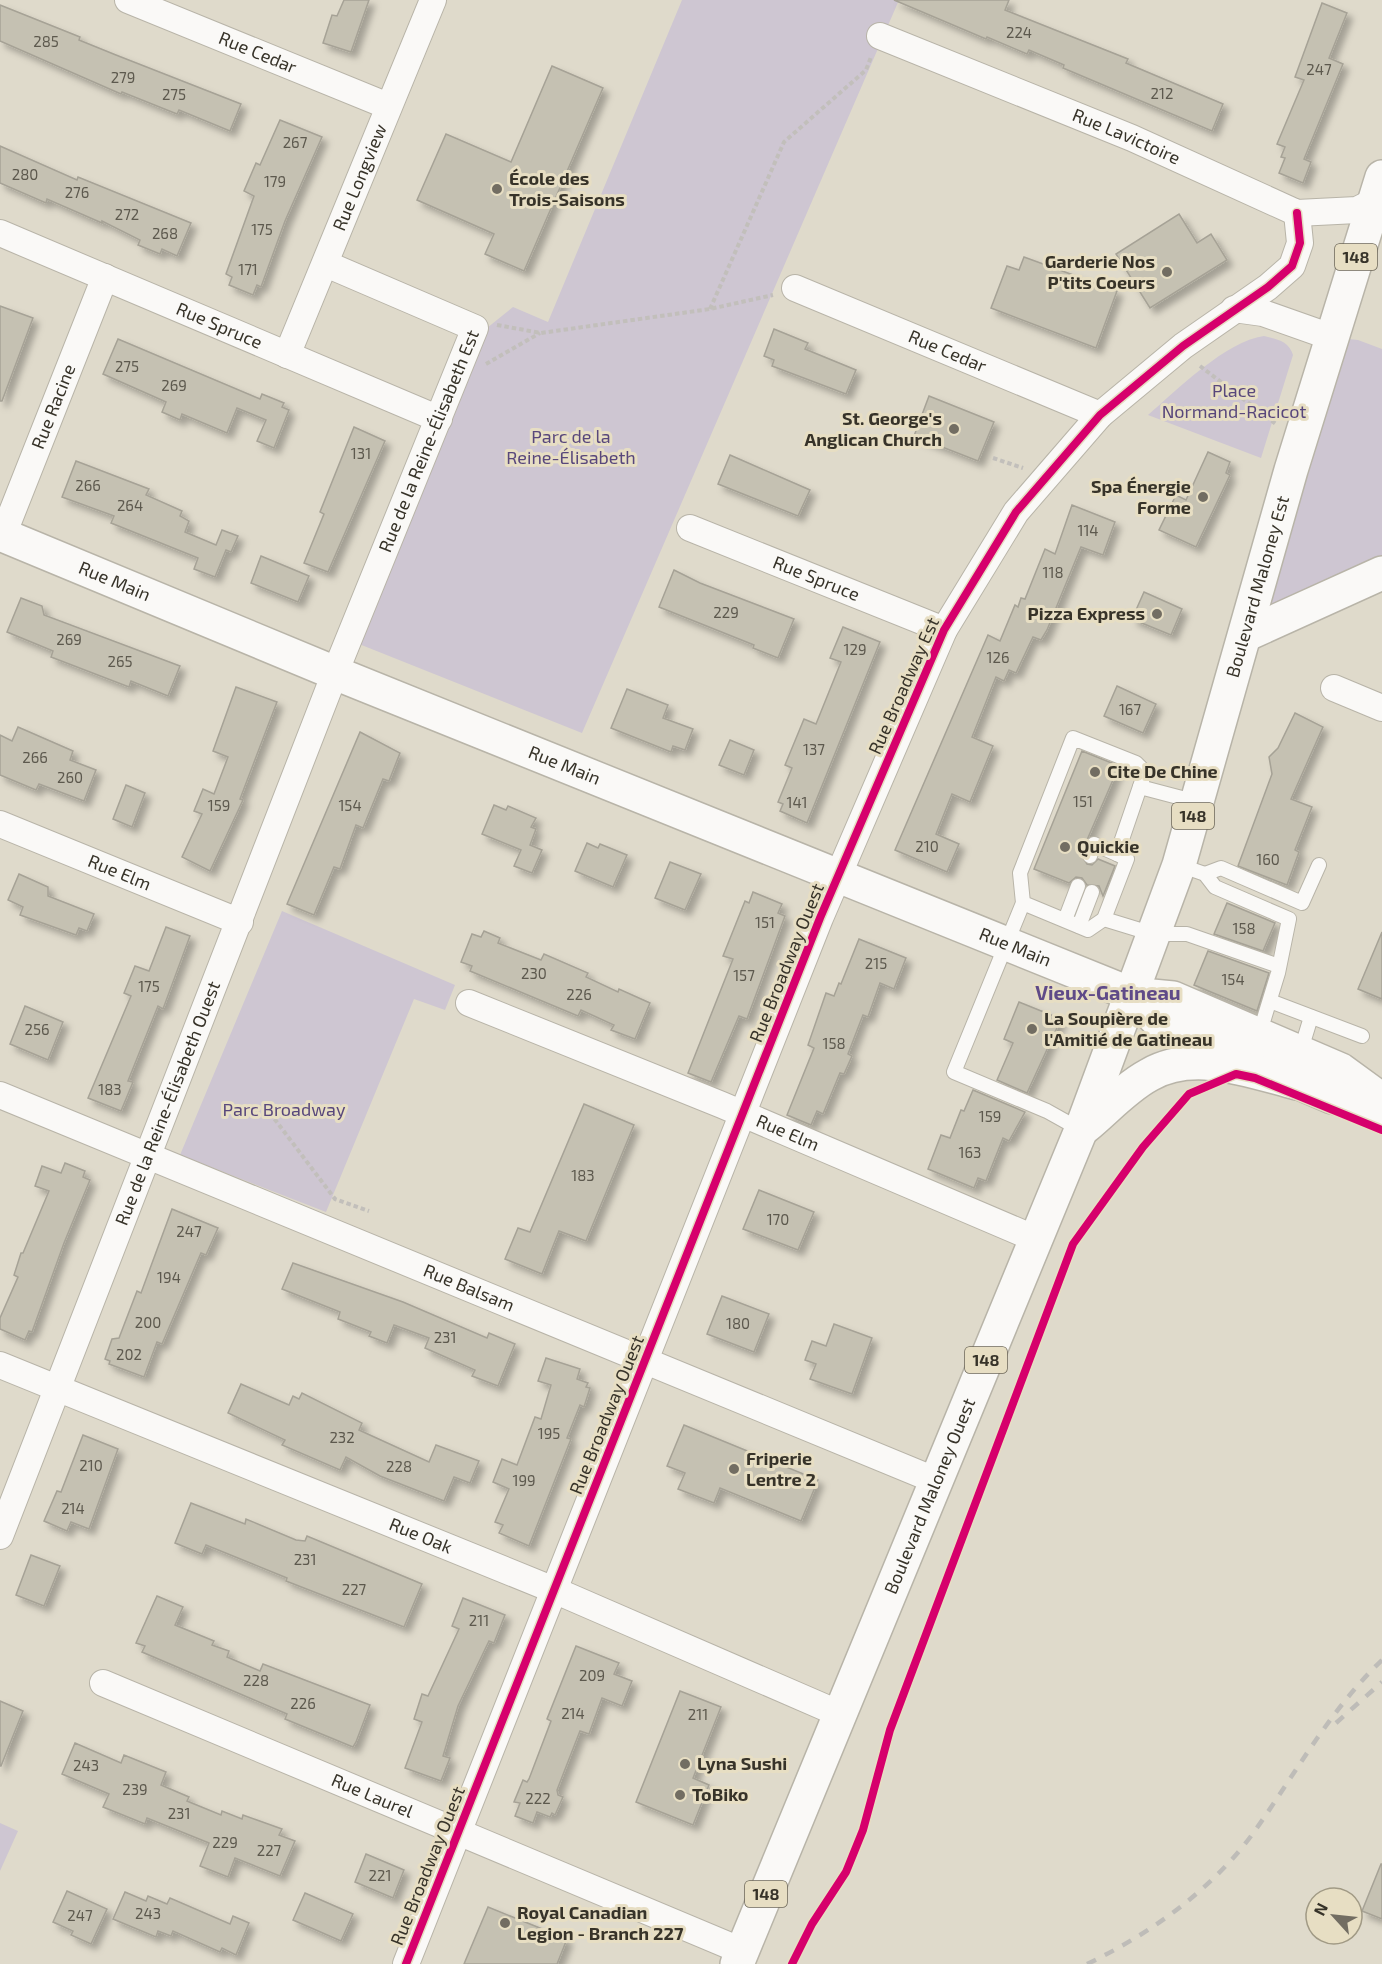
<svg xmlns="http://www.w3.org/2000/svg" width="1382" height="1964" font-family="'Exo 2',sans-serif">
	<defs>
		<filter id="shadow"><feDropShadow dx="5.5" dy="5.5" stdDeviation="3" flood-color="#0004"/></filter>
	</defs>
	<rect width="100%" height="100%" fill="#dfdacb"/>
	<g fill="#cec6d2">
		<path d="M682 0H899L582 733 354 642 487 328 513 307 548 322Z"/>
		<path d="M1264 336C1277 339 1289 341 1293 355L1261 458 1148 415C1177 390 1226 341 1264 336Z"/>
		<path d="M1331 337 1358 340 1382 349V573L1281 621 1255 603Z"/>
		<path d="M282 911 455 985 445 1010 414 999 326 1212 180 1155Z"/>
		<path d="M0 1823 18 1831 0 1871Z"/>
	</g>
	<g fill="#c5c1b2" stroke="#a6a296" stroke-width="1.5" filter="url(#shadow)">
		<path d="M344 0H369L351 52 323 43 332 15 337 16Z"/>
		<path d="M894 0H1009L1005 10 1128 59 1126 63 1223 104 1212 131 1063 68 1064 65 1029 50 1027 54 987 37 986 39Z"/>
		<path d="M1322 3 1347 13 1329 58 1343 64 1304 159 1311 162 1303 183 1279 173 1285 158 1281 157 1285 147 1277 144 1304 80 1295 77Z"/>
		<path d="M0 5 80 37 79 40 116 55 241 104 230 131 179 110 177 114 122 92 121 94 0 41Z"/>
		<path d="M552 66 603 88 524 271 485 254 494 234 417 200 446 134 511 162Z"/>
		<path d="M280 120 322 137 285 221 261 287 257 285 253 295 229 285 232 277 226 274 254 196 244 191 256 163 260 165Z"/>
		<path d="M0 146 77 180 78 177 191 223 177 256 162 249 160 254 138 245 140 240 102 221V223L47 199 46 203 0 183Z"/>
		<path d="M1179 214 1197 243 1211 234 1227 260 1150 308 1116 254Z"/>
		<path d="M1024 257 1117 291 1096 348 991 308 1007 266 1019 270Z"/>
		<path d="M0 306 33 318 2 401H0Z"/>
		<path d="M774 329 808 343 805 349 856 370 846 394 772 366 774 360 764 356Z"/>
		<path d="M118 339 260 399 262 394 284 403 282 407 289 410 274 448 257 441 266 420 237 408 227 433 182 414 180 420 162 412 166 402 103 374Z"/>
		<path d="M929 396 994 422 978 461 914 436Z"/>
		<path d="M354 427 385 441 328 572 304 563 324 514 320 512Z"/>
		<path d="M1208 452 1230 462 1226 473 1230 475 1196 547 1159 530 1176 495 1186 500Z"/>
		<path d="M730 455 810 490 798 516 718 484Z"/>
		<path d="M76 461 149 489 146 495 182 511 180 516 189 521 185 532 216 545 222 530 238 536 231 552 226 550 215 577 194 569 198 558 111 523 114 516 62 497Z"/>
		<path d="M1072 505 1115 522 1103 555 1081 547 1047 630 1041 640 1033 637 1016 673 1009 670 1004 681 996 677 972 737 993 746 970 802 952 794 936 834 959 844 947 872 895 850 988 635 1000 641 1015 605 1018 607 1021 598 1025 599 1045 549 1055 554Z"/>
		<path d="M261 556 309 576 298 602 251 583Z"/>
		<path d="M674 570 700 583 794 619 778 658 753 648 754 645 659 607Z"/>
		<path d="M1144 592 1182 609 1171 635 1132 619Z"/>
		<path d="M21 598 42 606 44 615 180 666 168 696 131 681 129 687 51 657 53 651 7 632Z"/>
		<path d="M843 627 880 642 807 823 780 811 783 804 778 802 792 768 785 765 804 719 816 724 841 662 830 658Z"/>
		<path d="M1117 686 1156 704 1143 733 1104 716Z"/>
		<path d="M236 687 277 702 240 799 243 800 210 871 182 857 202 814 194 811 203 789 214 794 228 757 213 751Z"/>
		<path d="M627 689 668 705 663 718 693 729 685 750 673 746 671 752 611 728Z"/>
		<path d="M1295 713 1323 727 1291 799 1312 807 1295 850 1299 852 1287 885 1238 866 1272 774 1269 757 1278 748Z"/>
		<path d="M18 727 73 751 70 760 96 770 84 801 39 784 36 790 0 775V735L12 741Z"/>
		<path d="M360 732 400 753 389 781 383 779 363 828 356 825 340 869 334 867 314 915 287 904Z"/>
		<path d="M730 740 754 750 744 775 719 765Z"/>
		<path d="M1082 751 1119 766 1081 854 1087 864 1092 865 1098 859 1115 866 1103 896 1099 886 1087 885 1082 878 1076 877 1069 883 1034 869Z"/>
		<path d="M126 785 145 793 132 827 113 819Z"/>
		<path d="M494 805 506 810 508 806 536 818 531 827 536 829 530 845 542 850 532 873 514 866 521 850 482 834Z"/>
		<path d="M587 843 598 848 600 844 627 855 613 887 575 871Z"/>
		<path d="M670 862 701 874 685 910 655 898Z"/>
		<path d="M19 874 48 887V896L94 914 87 931 79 928 76 935 20 915 23 907 8 900Z"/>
		<path d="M753 892 782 904 778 913 785 916 747 1019 739 1016 711 1082 688 1073 733 959 723 956 745 901 749 903Z"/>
		<path d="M1227 903 1275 923 1263 951 1214 934Z"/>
		<path d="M166 927 190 936 163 1009 158 1006 128 1081 133 1082 121 1111 88 1098 131 996 124 993 135 966 149 971Z"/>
		<path d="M484 931 500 938 498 943 541 960 544 954 588 973 586 977 618 992 619 989 650 1003 635 1039 611 1030 614 1025 581 1010 578 1016 470 971 472 966 461 962 472 934 481 937Z"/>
		<path d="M1382 932V999L1358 989Z"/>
		<path d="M859 939 906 958 894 989 880 983 868 1017 863 1015 848 1054 852 1056 844 1074 840 1073 823 1114 817 1111 811 1125 787 1115 814 1048 808 1045 826 993 834 996 839 983 841 984Z"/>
		<path d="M1208 951 1269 973 1257 1011 1194 985Z"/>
		<path d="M1019 1002 1061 1019 1027 1093 997 1080 1013 1043 1004 1039Z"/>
		<path d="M25 1006 63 1022 48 1060 10 1044Z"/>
		<path d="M973 1090 1025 1112 1009 1141 1003 1138 986 1181 978 1178 974 1188 928 1169 941 1135 950 1138 961 1110 964 1111Z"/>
		<path d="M584 1104 634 1125 586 1241 559 1231 542 1274 505 1259 518 1228 530 1232Z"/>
		<path d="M65 1163 85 1171 83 1177 90 1180 64 1243 32 1332 29 1331 25 1340 0 1329V1318L18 1277 14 1275 21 1253H23L49 1191 35 1186 42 1166 61 1173Z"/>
		<path d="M759 1190 814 1212 798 1250 743 1229Z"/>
		<path d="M172 1209 218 1228 206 1255 201 1253 162 1344 157 1342 144 1377 109 1364 110 1361 105 1359 112 1339 119 1338 137 1291 141 1293Z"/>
		<path d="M293 1263 403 1302 487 1338 489 1333 515 1344 498 1386 472 1376 475 1370 425 1348 429 1338 394 1325 387 1343 369 1336 371 1332 338 1319 340 1312 282 1289Z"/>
		<path d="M722 1296 769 1314 754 1352 707 1334Z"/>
		<path d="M834 1324 872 1338 852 1394 810 1379 816 1364 805 1360 812 1341 826 1346Z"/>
		<path d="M546 1358 580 1369 577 1379 588 1383 586 1387 590 1388 584 1407 580 1405 567 1438 571 1439 529 1546 499 1533 503 1525 495 1522 509 1489 493 1482 502 1459 517 1465 535 1417 541 1419 551 1385 538 1381Z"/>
		<path d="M241 1384 289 1405 293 1396 299 1399 302 1393 362 1423 359 1430 429 1462 436 1445 479 1461 470 1483 454 1477 444 1501 380 1476 346 1457 340 1470 282 1445 285 1440 228 1413Z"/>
		<path d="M684 1425 818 1480 801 1521 720 1488 714 1503 678 1489 685 1473 667 1466Z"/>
		<path d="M83 1435 118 1449 89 1529 71 1522 67 1531 44 1521 57 1491 61 1492Z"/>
		<path d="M191 1503 245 1524 246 1519 296 1540 305 1541 307 1536 422 1584 404 1627 286 1581 287 1578 206 1545 202 1554 175 1543Z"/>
		<path d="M31 1555 60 1566 44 1606 16 1595Z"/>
		<path d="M157 1596 183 1607 175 1625 214 1641 212 1645 229 1651 227 1657 260 1671 263 1664 370 1705 356 1742 353 1747 285 1719 287 1714 142 1652 145 1646 136 1643Z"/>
		<path d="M463 1598 505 1615 494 1643 489 1641 458 1706 443 1756 450 1758 441 1781 405 1768 422 1722 414 1719 422 1694 428 1696 459 1629 452 1626Z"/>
		<path d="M576 1646 619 1663 614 1674 632 1681 622 1706 602 1698 589 1734 580 1731 557 1790 558 1795 563 1797 555 1815 552 1813 550 1817 537 1812 533 1823 515 1816 520 1803 514 1802 523 1780 527 1782 529 1779 551 1721 547 1719Z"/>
		<path d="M680 1691 721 1707 693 1778 709 1785 693 1825 636 1802Z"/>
		<path d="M0 1701 23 1711 1 1766H0Z"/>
		<path d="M75 1743 121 1763 124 1755 166 1772 161 1785 189 1797 187 1801 221 1815 222 1811 242 1819 243 1815 282 1829 279 1835 295 1841 280 1876 235 1858 228 1877 200 1866 209 1843 147 1818 145 1824 103 1807 109 1794 62 1774Z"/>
		<path d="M366 1854 404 1870 393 1898 355 1882Z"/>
		<path d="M1381 1864H1382V1919L1362 1911Z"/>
		<path d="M67 1891 107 1909 91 1944 71 1935 73 1931 53 1922Z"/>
		<path d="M125 1892 146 1901 148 1896 167 1904 170 1898 230 1924 233 1916 249 1923 236 1955 222 1948 220 1952 173 1931 171 1936 158 1931 156 1937 113 1919Z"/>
		<path d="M305 1893 353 1914 341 1941 293 1920Z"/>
		<path d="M488 1907 567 1939 557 1964H464Z"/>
	</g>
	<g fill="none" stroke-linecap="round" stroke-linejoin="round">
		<g stroke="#b8b4a8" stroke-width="16">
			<g id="service">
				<path d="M1140 787 1197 802"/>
				<path d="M1090 856 1094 844 1117 854"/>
				<path d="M1179 865 1205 874 1215 887 1289 919 1278 973 1259 1035"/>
				<path d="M1205 874 1221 868 1302 903 1319 865"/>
				<path d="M1023 903 1020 873 1073 738 1136 763 1145 772 1117 854 1127 859 1104 919 1088 930 1023 903 954 1072 1047 1111 1081 1130"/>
				<path d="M1104 919 1153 934H1187L1279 966"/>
				<path d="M1065 920 1078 886"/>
				<path d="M1079 926 1092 892"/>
				<path d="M1270 1001 1362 1036"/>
				<path d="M1300 1053 1311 1017"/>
			</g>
		</g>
		<g stroke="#b8b4a8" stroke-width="28">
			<g id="minor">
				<path id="s1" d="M128 0 388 106"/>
				<path id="s2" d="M880 36 1132 138 1297 213 1357 210 1373 202"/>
				<path id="s3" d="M0 233 439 419"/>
				<path id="s4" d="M795 288 1100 415"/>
				<path d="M1234 309 1263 313 1331 337"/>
				<path id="s5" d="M287 355 433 0"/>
				<path id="s6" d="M690 528 944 630"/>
				<path id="s7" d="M3 535 105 277"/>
				<path d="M1334 688 1382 708"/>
				<path id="s8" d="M0 824 240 922"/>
				<path id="s9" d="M469 1003 722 1105 1036 1239"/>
				<path id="s10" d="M0 1095 937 1481"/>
				<path id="s11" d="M0 1365 554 1590 840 1714"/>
				<path id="s12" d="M0 1536 335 673 475 328 326 264"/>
				<path id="s13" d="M103 1683 742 1951"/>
				<path d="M406 1964 820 918 944 630 1016 512 1100 415 1183 346 1268 287 1292 266 1300 243 1297 213"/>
			</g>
		</g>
		<g stroke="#b8b4a8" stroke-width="36">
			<g id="tertiary">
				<path id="s14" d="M0 534 335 673 1131 994 1173 998 1341 1070 1382 1100"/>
				<path d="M1245 635 1382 573"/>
				<path d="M1131 994 1160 1023 1332 1097 1382 1108"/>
			</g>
		</g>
		<g stroke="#b8b4a8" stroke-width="36">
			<g id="primary">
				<path d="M1085 1127C1106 1110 1125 1088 1149 1075 1194 1049 1250 1071 1297 1083"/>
				<path id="s15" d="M737 1964 1081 1130 1179 865 1291 470 1382 177"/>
			</g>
		</g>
		<g stroke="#c2bfbb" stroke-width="4" stroke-dasharray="4.5 3" stroke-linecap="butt">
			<path d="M710 309 784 142 866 70 871 57"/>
			<path d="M497 325 541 333 710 309 773 295"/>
			<path d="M486 364 540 333"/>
			<path d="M1200 366 1276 424"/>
			<path d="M993 458 1023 468"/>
			<path d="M270 1113 335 1199 369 1211"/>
		</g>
		<use href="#service" stroke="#faf9f7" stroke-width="14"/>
		<use href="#minor" stroke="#faf9f7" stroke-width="26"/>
		<use href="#tertiary" stroke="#faf9f7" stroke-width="33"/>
		<use href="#primary" stroke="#faf9f7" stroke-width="33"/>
		<g stroke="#bebcb8" stroke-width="4.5" stroke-dasharray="10 10" stroke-linecap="butt">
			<path d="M1336 1723 1382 1682"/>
			<path d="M1087 1964C1150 1934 1213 1889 1254 1832 1296 1773 1329 1711 1382 1660"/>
		</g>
		<g stroke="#e7dec3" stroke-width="11">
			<g id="cycleway">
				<path d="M406 1964 820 918 944 630 1016 512 1100 415 1183 346 1268 287 1292 266 1300 243 1297 213"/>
				<path d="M792 1964 812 1924 846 1872 863 1830 890 1730 1073 1244 1143 1147 1189 1094 1236 1074 1255 1078 1382 1130"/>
			</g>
		</g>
		<use href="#cycleway" stroke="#d6006c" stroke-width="8"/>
	</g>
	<g fill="#726d62" stroke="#e7dec3" stroke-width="2">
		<circle cx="497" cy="189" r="6"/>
		<circle cx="1167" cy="272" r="6"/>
		<circle cx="954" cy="429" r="6"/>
		<circle cx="1203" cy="497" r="6"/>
		<circle cx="1157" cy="614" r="6"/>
		<circle cx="1095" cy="772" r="6"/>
		<circle cx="1065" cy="847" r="6"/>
		<circle cx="1032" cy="1029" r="6"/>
		<circle cx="734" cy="1469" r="6"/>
		<circle cx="685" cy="1764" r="6"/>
		<circle cx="680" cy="1795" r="6"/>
		<circle cx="505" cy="1923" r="6"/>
	</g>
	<g text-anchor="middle" stroke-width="6" stroke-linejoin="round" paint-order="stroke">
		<g font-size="15" fill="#5d594e">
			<text x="1019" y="38">224</text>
			<text x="46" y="47">285</text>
			<text x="1319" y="75">247</text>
			<text x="123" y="83">279</text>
			<text x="1162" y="99">212</text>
			<text x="174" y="100">275</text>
			<text x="295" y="148">267</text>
			<text x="25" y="180">280</text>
			<text x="275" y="187">179</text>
			<text x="77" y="198">276</text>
			<text x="127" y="220">272</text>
			<text x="262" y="235">175</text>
			<text x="165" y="239">268</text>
			<text x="248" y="275">171</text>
			<text x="127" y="372">275</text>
			<text x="174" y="391">269</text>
			<text x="361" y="459">131</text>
			<text x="88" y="491">266</text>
			<text x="130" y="511">264</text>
			<text x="1088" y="536">114</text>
			<text x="1053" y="578">118</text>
			<text x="726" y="618">229</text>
			<text x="69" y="645">269</text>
			<text x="855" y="655">129</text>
			<text x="998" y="663">126</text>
			<text x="120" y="667">265</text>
			<text x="1130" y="715">167</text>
			<text x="814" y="755">137</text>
			<text x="35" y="763">266</text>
			<text x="70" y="783">260</text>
			<text x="1083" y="807">151</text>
			<text x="797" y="808">141</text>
			<text x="219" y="811">159</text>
			<text x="350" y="811">154</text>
			<text x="927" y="852">210</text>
			<text x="1268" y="865">160</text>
			<text x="765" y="928">151</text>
			<text x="1244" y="934">158</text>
			<text x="876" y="969">215</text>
			<text x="534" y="979">230</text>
			<text x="744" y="981">157</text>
			<text x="1233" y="985">154</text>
			<text x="149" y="992">175</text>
			<text x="579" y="1000">226</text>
			<text x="37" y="1035">256</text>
			<text x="834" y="1049">158</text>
			<text x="110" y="1095">183</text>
			<text x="990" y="1122">159</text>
			<text x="970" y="1158">163</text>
			<text x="583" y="1181">183</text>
			<text x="778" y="1225">170</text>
			<text x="189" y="1237">247</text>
			<text x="169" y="1283">194</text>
			<text x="148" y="1328">200</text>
			<text x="738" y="1329">180</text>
			<text x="445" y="1343">231</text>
			<text x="129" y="1360">202</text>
			<text x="549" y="1439">195</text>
			<text x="342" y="1443">232</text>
			<text x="91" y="1471">210</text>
			<text x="399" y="1472">228</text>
			<text x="524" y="1486">199</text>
			<text x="73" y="1514">214</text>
			<text x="305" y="1565">231</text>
			<text x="354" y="1595">227</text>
			<text x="479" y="1626">211</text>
			<text x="592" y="1681">209</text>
			<text x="256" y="1686">228</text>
			<text x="303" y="1709">226</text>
			<text x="573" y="1719">214</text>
			<text x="698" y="1720">211</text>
			<text x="86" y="1771">243</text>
			<text x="135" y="1795">239</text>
			<text x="538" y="1804">222</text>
			<text x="179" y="1819">231</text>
			<text x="225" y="1848">229</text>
			<text x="269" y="1856">227</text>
			<text x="380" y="1881">221</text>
			<text x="148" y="1919">243</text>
			<text x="80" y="1921">247</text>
		</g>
		<g fill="#e7dec3" stroke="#6c6657" stroke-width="1.5">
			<rect x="1335" y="244" width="42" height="26" rx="4.5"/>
			<rect x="1172" y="803" width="42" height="26" rx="4.5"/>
			<rect x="965" y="1347" width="42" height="26" rx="4.5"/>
			<rect x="745" y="1881" width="42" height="26" rx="4.5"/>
		</g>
		<g font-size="16" font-weight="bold" fill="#373329">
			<text x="1356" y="263">148</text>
			<text x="1193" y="822">148</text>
			<text x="986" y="1366">148</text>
			<text x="766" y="1900">148</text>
		</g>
		<g font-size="18" fill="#373329" stroke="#e7dec3">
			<text dy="6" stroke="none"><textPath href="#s1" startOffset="140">Rue Cedar</textPath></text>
			<text dy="6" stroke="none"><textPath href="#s2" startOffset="266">Rue Lavictoire</textPath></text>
			<text dy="6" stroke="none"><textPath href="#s5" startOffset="192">Rue Longview</textPath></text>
			<text dy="6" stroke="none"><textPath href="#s3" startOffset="238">Rue Spruce</textPath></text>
			<text dy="6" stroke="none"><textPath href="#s4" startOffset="165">Rue Cedar</textPath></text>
			<text dy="6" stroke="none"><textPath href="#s7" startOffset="138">Rue Racine</textPath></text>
			<text dy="6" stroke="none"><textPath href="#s12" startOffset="1176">Rue de la Reine-Élisabeth Est</textPath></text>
			<text dy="6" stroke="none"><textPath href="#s6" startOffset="136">Rue Spruce</textPath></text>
			<text dy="6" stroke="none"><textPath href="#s14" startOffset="124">Rue Main</textPath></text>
			<text dy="6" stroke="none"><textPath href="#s15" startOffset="1474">Boulevard Maloney Est</textPath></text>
			<text transform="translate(904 686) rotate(-66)" y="6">Rue Broadway Est</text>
			<text dy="6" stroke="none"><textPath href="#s14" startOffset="610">Rue Main</textPath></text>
			<text dy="6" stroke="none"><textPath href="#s8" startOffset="129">Rue Elm</textPath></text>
			<text dy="6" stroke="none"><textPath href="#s14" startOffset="1096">Rue Main</textPath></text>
			<text transform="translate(787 963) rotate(-68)" y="6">Rue Broadway Ouest</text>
			<text dy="6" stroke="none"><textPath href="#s12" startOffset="464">Rue de la Reine-Élisabeth Ouest</textPath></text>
			<text dy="6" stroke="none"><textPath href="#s9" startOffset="344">Rue Elm</textPath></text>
			<text dy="6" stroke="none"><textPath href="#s10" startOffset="507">Rue Balsam</textPath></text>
			<text transform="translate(607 1415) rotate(-68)" y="6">Rue Broadway Ouest</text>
			<text dy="6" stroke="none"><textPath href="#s15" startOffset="506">Boulevard Maloney Ouest</textPath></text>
			<text dy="6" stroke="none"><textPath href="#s11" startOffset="454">Rue Oak</textPath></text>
			<text dy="6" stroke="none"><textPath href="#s13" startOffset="292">Rue Laurel</textPath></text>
			<text transform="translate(428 1866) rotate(-68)" y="6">Rue Broadway Ouest</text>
		</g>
		<g font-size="18" font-weight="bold" fill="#373329" stroke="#e7dec3" text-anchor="start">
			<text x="509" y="185">École des<tspan x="509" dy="21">Trois-Saisons</tspan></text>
			<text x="1155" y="268" text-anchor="end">Garderie Nos<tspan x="1155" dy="21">P'tits Coeurs</tspan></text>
			<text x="942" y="425" text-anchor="end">St. George's<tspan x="942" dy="21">Anglican Church</tspan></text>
			<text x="1191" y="493" text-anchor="end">Spa Énergie<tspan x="1191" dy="21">Forme</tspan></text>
			<text x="1145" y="620" text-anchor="end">Pizza Express</text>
			<text x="1107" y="778">Cite De Chine</text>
			<text x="1077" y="853">Quickie</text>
			<text x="1044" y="1025">La Soupière de<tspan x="1044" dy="21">l'Amitié de Gatineau</tspan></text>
			<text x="746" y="1465">Friperie<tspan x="746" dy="21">Lentre 2</tspan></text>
			<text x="697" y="1770">Lyna Sushi</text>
			<text x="692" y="1801">ToBiko</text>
			<text x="517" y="1919">Royal Canadian<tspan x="517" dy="21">Legion - Branch 227</tspan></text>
		</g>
		<g font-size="18" fill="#58477b" stroke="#e7dec3">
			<text x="1234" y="397">Place<tspan x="1234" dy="21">Normand-Racicot</tspan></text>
			<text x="571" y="443">Parc de la<tspan x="571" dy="21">Reine-Élisabeth</tspan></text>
			<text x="284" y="1116">Parc Broadway</text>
		</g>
		<g font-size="20" font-weight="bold" fill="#5f4a88" stroke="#e7dec3">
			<text x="1108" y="1000">Vieux-Gatineau</text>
		</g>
	</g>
	<g transform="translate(1334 1916) rotate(297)"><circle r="28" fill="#e7dec3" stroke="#a19a85" stroke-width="1.5"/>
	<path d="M0-4.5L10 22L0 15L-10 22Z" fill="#726d62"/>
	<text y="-9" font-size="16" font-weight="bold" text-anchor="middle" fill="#373329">N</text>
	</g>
</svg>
